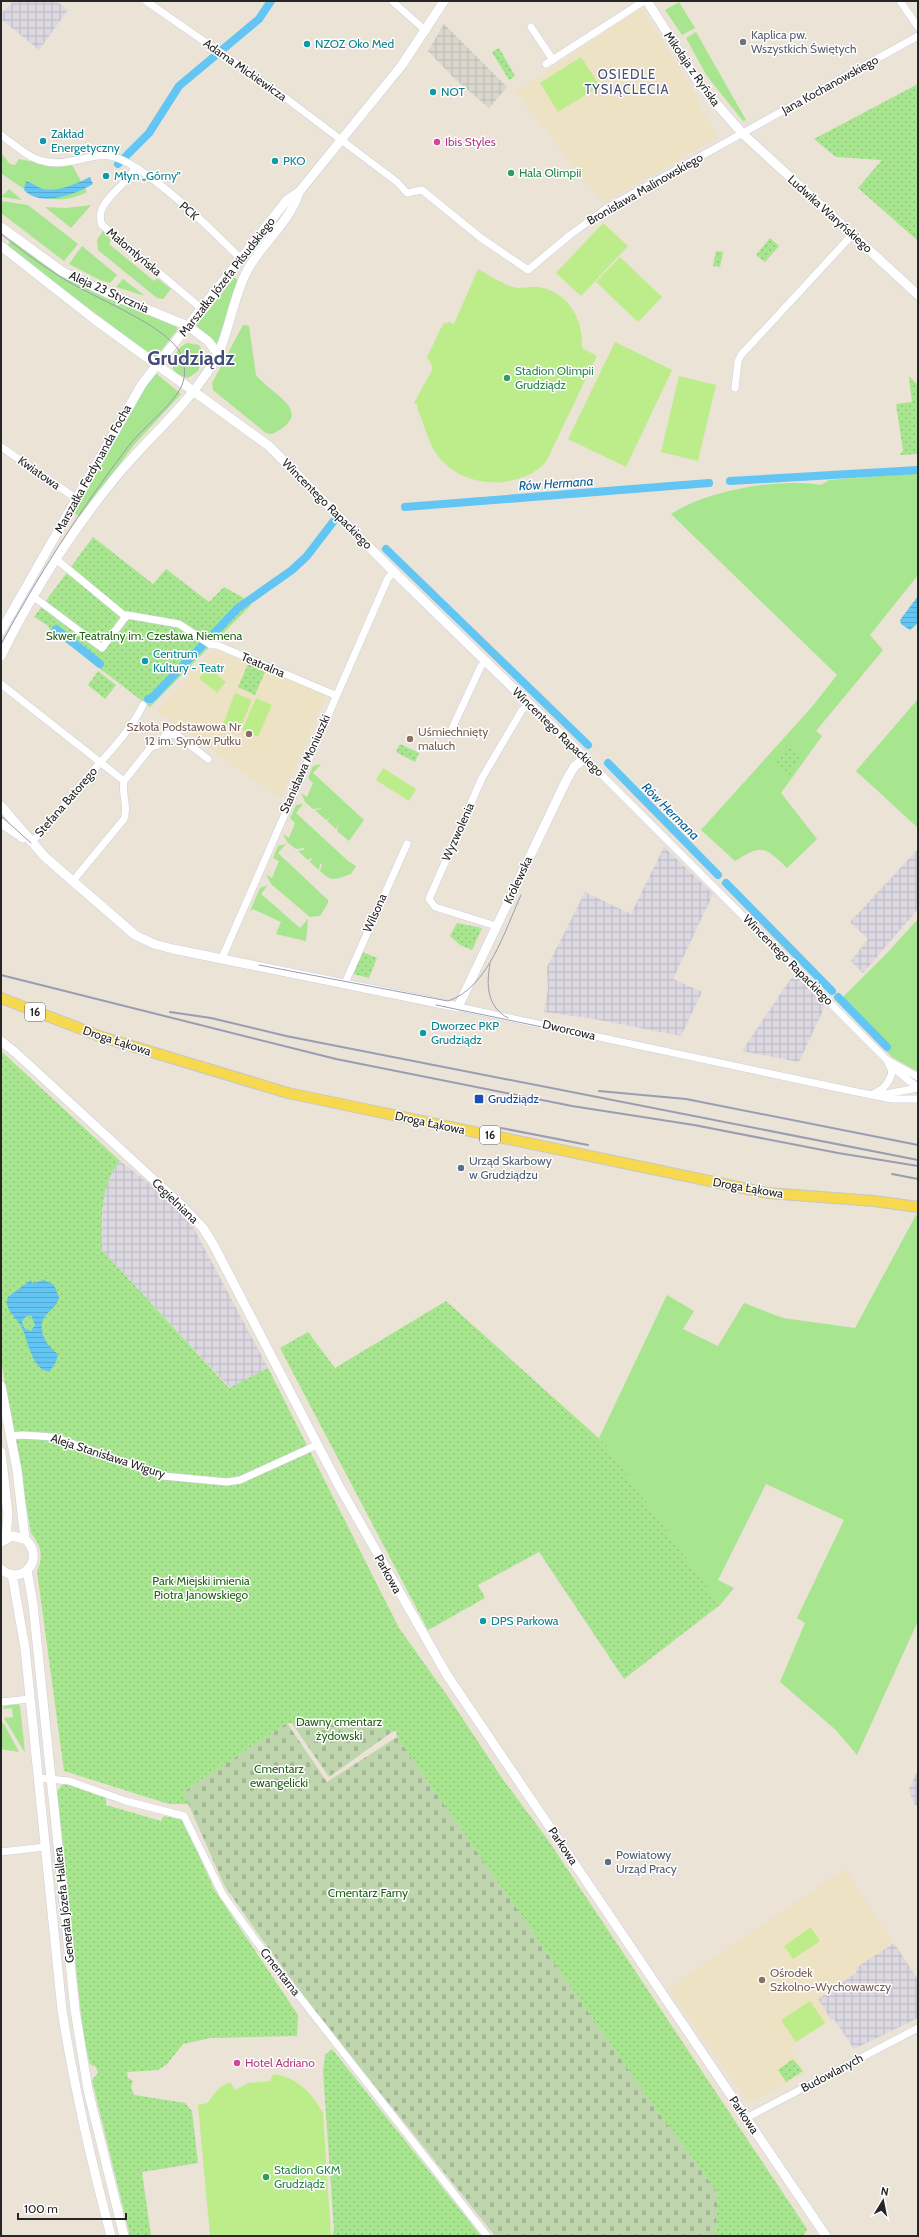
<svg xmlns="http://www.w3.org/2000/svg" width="919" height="2237" font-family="Cabin,sans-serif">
	<defs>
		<pattern id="industrial-grid" width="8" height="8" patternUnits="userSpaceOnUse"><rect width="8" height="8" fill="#dbd8e2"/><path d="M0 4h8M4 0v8" fill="none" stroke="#bcb9c2"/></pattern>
		<pattern id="cemetery-stones" width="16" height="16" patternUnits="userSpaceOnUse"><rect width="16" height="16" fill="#bed5ad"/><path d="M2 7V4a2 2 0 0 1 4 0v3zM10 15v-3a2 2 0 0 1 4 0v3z" fill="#a3b795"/></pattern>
		<pattern id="park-dots" width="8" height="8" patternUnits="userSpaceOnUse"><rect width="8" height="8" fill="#a7e58f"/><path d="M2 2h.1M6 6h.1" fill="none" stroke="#90c47b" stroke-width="1.8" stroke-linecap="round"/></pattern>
		<pattern id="plaza-grid" width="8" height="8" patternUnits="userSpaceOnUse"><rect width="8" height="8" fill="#dad6cd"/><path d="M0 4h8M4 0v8" fill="none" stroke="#bbb8b0"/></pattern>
		<pattern id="water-rules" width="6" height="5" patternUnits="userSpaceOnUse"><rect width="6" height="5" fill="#62c5f3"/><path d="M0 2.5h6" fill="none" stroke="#55a9d0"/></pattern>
	</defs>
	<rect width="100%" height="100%" fill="#eae3d6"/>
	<g fill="url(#industrial-grid)">
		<path d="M14 1H56L68 10 39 50 1 19V14Z"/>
		<path d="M664 847 713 894 673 979 702 992 681 1036 589 1018 544 1012 548 989 547 967 585 892 631 914Z"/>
		<path d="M918 849V909L863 973 851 961 868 939 850 922Z"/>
		<path d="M794 974 825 1006 799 1062 742 1051Z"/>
		<path d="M120 1161 160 1192 193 1227 268 1368 230 1388 102 1250 103 1197 112 1171Z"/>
		<path d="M918 1770V1807L913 1802 909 1789Z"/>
		<path d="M894 1943 918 1980V2018L854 2049 834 2019 831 2020 818 1999 856 1973 857 1967Z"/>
	</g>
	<g fill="#eee2c4">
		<path d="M641 8 695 93 702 110 718 137 606 201 598 197 516 92Z"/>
		<path d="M214 649 326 695 281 799 157 711Z"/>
		<path d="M845 1869 894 1943 857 1967 856 1973 818 1999 831 2020 790 2047 807 2072 751 2102H748L668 1988Z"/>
	</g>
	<g fill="#a7e58f">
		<path d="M679 2 695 28 682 35 665 10Z"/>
		<path d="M696 32 746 120 743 121 707 76 686 38Z"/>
		<path d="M1 153 10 164 15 165 19 159 58 167 72 165 87 192C53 209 29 194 1 173Z"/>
		<path d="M9 189 22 200 1 197Z"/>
		<path d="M1 201 28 205 78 244 64 261 1 213Z"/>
		<path d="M91 205 71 228 45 207 66 208Z"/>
		<path d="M103 231 111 240 109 244 154 281 157 278 171 289 163 299 157 298 98 250 97 240Z"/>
		<path d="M11 239 48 267 73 282 177 326V330L156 357H154L7 247Z"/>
		<path d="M82 246 117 275 110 283 100 280 69 264Z"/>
		<path d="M234 278H236L238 281 217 344 196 326Z"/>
		<path d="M123 279 145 296 116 287Z"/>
		<path d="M243 325 249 326 256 375C273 396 317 412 272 434L266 433 213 390 212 383Z"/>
		<path d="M187 343 199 345 205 355 198 371 188 378 177 374 173 370C172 358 177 348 187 343Z"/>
		<path d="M157 374 181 394 133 446 81 517 73 513 143 390 154 375Z"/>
		<path d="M918 473V575L870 635 883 650 816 731 822 736 781 793 817 839 787 868C764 846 762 844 735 861L701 830 811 708 837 675 671 514C708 490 779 478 821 485L829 480Z"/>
		<path d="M918 699V828L856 771Z"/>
		<path d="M321 764 313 773 364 820 349 841 337 831 339 823 336 829 327 821 331 817 326 820 315 810 321 809V808L313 809 305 802 301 793 307 797 313 783 308 778 313 766Z"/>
		<path d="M303 804 296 813 348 861 356 866 351 874C335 879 333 883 320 871L322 864H320L319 870 310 862 313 857 308 860 298 851 304 850V848L296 849 287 842 283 834 289 838 295 823 290 818 296 805Z"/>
		<path d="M286 844 278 853 328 900V903L320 916 310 917 271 884 266 874 272 878 279 861 273 858 278 846Z"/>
		<path d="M268 885 261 894 300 928 308 919 306 941 276 934 281 922 253 909 250 911 260 888Z"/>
		<path d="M918 919V1072L892 1057 838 1002 889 951Z"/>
		<path d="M916 1215 918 1216V1621L857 1755 836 1730 780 1682 805 1623 797 1618 844 1520 766 1484 718 1580 734 1588 720 1605 604 1443 599 1438 667 1295 694 1311 683 1329 718 1346 744 1303 783 1318 855 1328Z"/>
		<path d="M18 1704 20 1706 25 1753 4 1718 13 1717 12 1708 3 1709 4 1706Z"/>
		<path d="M1 1722 4 1724 19 1752 1 1749Z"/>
	</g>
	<g fill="url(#cemetery-stones)">
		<path d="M291 1722 399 1727 329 1777Z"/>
		<path d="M287 1723 327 1782 397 1737 653 2105 718 2193 716 2236H495L315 2011 261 1938 224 1885 183 1792Z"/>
	</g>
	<g fill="url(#park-dots)">
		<path d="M499 48 515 76 509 80 492 52Z"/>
		<path d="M918 84V241L858 188 882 160 836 157 814 139Z"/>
		<path d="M770 238 779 246 765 262 756 255Z"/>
		<path d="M716 251 723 252 720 267 713 266Z"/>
		<path d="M909 376 918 385V454L900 455 903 450 896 404 912 402Z"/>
		<path d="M93 537 153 584 166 569 209 602 224 587 242 597 251 605 150 707 51 631 47 625 34 617Z"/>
		<path d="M248 664 265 672 255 695 238 687Z"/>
		<path d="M98 671 116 685 105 699 88 685Z"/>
		<path d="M400 744 419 753 415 762 396 752Z"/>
		<path d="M788 744 803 756 790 775 774 762Z"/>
		<path d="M457 923 482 928 472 950 460 945 450 936Z"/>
		<path d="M363 952 377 958 369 978 353 974Z"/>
		<path d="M1 1051 120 1161C99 1186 102 1219 102 1250L229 1388 268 1368 399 1628 451 1701 504 1781 548 1840 807 2229 803 2236H716L718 2193 653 2105 397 1737 396 1731 362 1726 287 1723 183 1792 189 1804H169L64 1771 37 1571C44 1556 41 1546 31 1533L1 1360Z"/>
		<path d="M446 1301 604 1443 720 1605 624 1679 539 1552 478 1585 485 1598 428 1630 280 1348 308 1332 335 1368Z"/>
		<path d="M64 1783 106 1797V1805L161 1821 164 1816 183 1820 214 1889 298 2015 297 2036 210 2038 183 2044 167 2064 158 2070 127 2072 128 2078 133 2081 131 2087 134 2095 185 2103 192 2111 198 2163 142 2172 151 2236H130L92 2080 98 2073 96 2067 90 2064 84 2041 57 1791Z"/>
		<path d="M332 2049 481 2236H332L334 2230 323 2071 325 2055Z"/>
		<path d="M793 2059 803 2071 786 2082 778 2070Z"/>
	</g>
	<g fill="#bded8a">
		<path d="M581 57 600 86 558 112 540 83Z"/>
		<path d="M603 223 628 246 581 296 556 273Z"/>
		<path d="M620 257 662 297 638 322 596 282Z"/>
		<path d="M478 269C487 274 507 287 517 288 524 288 531 286 538 287 568 291 584 320 582 348L597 356C583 384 570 412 556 441 552 447 549 460 543 465 514 490 467 488 441 460 428 445 425 425 417 408L418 405 414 403 433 368 427 357 443 324 449 322 454 324Z"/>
		<path d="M615 342 672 370 626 467 568 439Z"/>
		<path d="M679 376 716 385 698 461 661 452Z"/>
		<path d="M208 667 226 682 217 693 199 678Z"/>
		<path d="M235 693 252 700 239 731 223 724Z"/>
		<path d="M256 698 272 705 258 737 242 730Z"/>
		<path d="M383 768 416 789 409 801 376 780Z"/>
		<path d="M811 1927 820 1941 793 1959 784 1946Z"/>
		<path d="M810 2001 825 2023 796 2042 781 2020Z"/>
		<path d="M273 2074C297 2077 312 2093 323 2113L331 2236H210L198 2105 207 2103 219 2088 230 2082 235 2090 248 2083 270 2081Z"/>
	</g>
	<path fill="url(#plaza-grid)" d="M444 24 507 87 489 108 454 78 428 51Z"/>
	<g fill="url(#water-rules)" fill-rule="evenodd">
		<path d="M90 177 93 184C76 194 41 208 24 190L26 181C32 183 37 187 43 189 59 192 76 184 90 177Z"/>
		<path d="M918 596V623L910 630 901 624 900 620Z"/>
		<path d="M42 1279 54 1285 59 1297C57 1307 49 1310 44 1318 37 1330 47 1347 58 1354L56 1362 49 1372C30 1367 29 1341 21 1326 16 1317 3 1308 8 1297L31 1280 32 1283 42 1281ZM31 1315 35 1325 31 1331 24 1328 22 1322 24 1318Z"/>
	</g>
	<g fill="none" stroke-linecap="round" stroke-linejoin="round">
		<g stroke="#62c5f3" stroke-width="8">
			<path d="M118 164 149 133 179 86 259 19 271 1"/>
			<path d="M730 481 918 470"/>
			<path d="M405 507 709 483"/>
			<path d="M386 549 588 745"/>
			<path d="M56 629 100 664"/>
			<path d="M148 699H151L238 608 292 570 307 556 333 522"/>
			<path d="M608 763 718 875"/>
			<path d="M726 883 832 991"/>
			<path d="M838 997 887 1047"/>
		</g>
		<g stroke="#cccfe1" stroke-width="8">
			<g id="street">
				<path d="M146 1 283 96 397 182 407 193 422 190 481 238 528 270 570 235 607 208 918 36"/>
				<path d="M392 1 426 31"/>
				<path d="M900 1 918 27"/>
				<path d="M531 27 553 60"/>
				<path d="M546 64 644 1"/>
				<path d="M1 135C29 156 40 169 77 160 87 158 99 154 110 156 144 162 214 232 240 258"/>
				<path d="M135 167C127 187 92 202 102 225L202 309"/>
				<path d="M735 388 738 361 741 355 852 235"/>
				<path d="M1 447 77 499"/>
				<path d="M57 560 126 617"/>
				<path d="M34 597 102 648 127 615 179 624 211 645H217L335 695"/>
				<path d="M1 684 124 781"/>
				<path d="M450 733 481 666 486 662"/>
				<path d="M585 758 887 1060 918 1077"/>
				<path d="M31 843C48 825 63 806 79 787 100 761 128 736 143 705"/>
				<path d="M72 882 124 819C129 806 121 794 124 781L151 747 158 745 166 734 177 735 208 759"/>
				<path d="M496 926 435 907 429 899 482 778 522 710 529 704"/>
				<path d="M222 958 388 578 394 572"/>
				<path d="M345 983 407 844"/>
				<path d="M458 1007 852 1091 892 1099H918"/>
				<path d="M891 1066 918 1088"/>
				<path d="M873 1094C883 1090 890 1082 892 1071L887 1060"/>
				<path d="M880 1095 918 1088"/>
				<path d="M11 1436 22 1435 54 1437 163 1476 227 1482 240 1480 317 1445"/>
				<path d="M1 1702 30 1699"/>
				<path d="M38 1778 69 1781 126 1801 184 1816 223 1895 256 1941 487 2236"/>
				<path d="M1 1852 45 1847"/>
				<path d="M746 2118 918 2028"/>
			</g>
		</g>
		<g stroke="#cccfe1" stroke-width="10">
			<g id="secondary">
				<path d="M647 1 701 86 742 133 918 295"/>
				<path d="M1 227 63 272 107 293 188 326 208 341 218 354"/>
				<path d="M1 246 94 319 269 446 394 572 585 758 574 767 566 781 458 1007 173 949 154 944 135 935 45 857 1 806"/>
				<path d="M1 631 142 384 287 200 299 192 402 65 444 1"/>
				<path d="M1 656C32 593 71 532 115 478 146 440 186 407 212 365 230 336 231 300 248 269 263 242 290 222 299 192"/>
				<path d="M1 823 23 838"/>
				<path d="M1 1041 16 1053 180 1204 203 1228 213 1244 339 1486 447 1675 826 2236"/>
				<path d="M1 1386 17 1470 25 1539"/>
				<path d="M1 1452 8 1514 6 1539"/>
				<path d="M1 1542 12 1536 25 1539C47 1559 21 1587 1 1569"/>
				<path d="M27 1570 33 1604 75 2010 88 2090 124 2236"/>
				<path d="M12 1574 25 1648 62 2010C74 2087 91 2161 111 2236"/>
			</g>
		</g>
		<g stroke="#c7c7c7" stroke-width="12">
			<path id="primary" d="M1 998 102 1037 288 1093 767 1193 874 1201 918 1207"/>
		</g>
		<use href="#street" stroke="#fff" stroke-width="7"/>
		<use href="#secondary" stroke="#fff" stroke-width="9"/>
		<use href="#primary" stroke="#f6d94f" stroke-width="10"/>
		<g stroke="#9a9cb2" stroke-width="1">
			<path d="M1 234C25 253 49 271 76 286 103 301 161 325 178 349 185 359 187 376 181 387 172 406 141 429 127 448 80 510 38 576 1 644"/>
			<path d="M1 816 31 843"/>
			<path d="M490 964C486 985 487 1007 508 1018"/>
			<path d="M259 965 448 1001C488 988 505 930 521 895"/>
			<path d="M436 1005 542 1027"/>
		</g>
		<g stroke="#9a9cb2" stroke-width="2">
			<path d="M1 975 336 1059 572 1106 694 1125 838 1153 918 1166"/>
			<path d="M170 1012 211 1018 286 1036 918 1160"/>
			<path d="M599 1091 686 1099 918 1145"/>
			<path d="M501 1128 588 1145"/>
			<path d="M892 1174 918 1179"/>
		</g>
	</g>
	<circle fill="#6b7280" stroke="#fff" stroke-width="1.5" cx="743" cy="42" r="4"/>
	<g fill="#0f9aa8" stroke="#fff" stroke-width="1.5">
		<circle cx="307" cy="44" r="4"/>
		<circle cx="433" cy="92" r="4"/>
		<circle cx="43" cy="141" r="4"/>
		<circle cx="275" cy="161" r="4"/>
		<circle cx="106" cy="176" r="4"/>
		<circle cx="145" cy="661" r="4"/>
		<circle cx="423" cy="1033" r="4"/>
		<circle cx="483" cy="1621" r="4"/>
	</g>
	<g fill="#d1479c" stroke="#fff" stroke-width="1.5">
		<circle cx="437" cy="142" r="4"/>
		<circle cx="237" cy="2063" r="4"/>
	</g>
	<g fill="#2e9e5b" stroke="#fff" stroke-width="1.5">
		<circle cx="511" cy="173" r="4"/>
		<circle cx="507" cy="378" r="4"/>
		<circle cx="266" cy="2177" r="4"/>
	</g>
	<g fill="#8d6e63" stroke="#fff" stroke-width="1.5">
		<circle cx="249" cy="734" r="4"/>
		<circle cx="410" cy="739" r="4"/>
		<circle cx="762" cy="1980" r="4"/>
	</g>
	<rect fill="#1a4fb4" stroke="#fff" stroke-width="1.5" x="474" y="1094" width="10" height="10" rx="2"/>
	<g fill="#5c6f8a" stroke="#fff" stroke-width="1.5">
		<circle cx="461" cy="1168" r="4"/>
		<circle cx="608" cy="1862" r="4"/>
	</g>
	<g text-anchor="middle" stroke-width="3" stroke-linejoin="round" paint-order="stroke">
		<g fill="#fff" stroke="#676767" stroke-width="1">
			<rect x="25" y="1003" width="20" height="18" rx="3"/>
			<rect x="480" y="1126" width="20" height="18" rx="3"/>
		</g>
		<g font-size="11" font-weight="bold" fill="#262626">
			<text x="35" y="1016">16</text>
			<text x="490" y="1139">16</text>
		</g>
		<g font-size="12" fill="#5b616d" stroke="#fff" text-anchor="start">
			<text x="751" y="39">Kaplica pw.<tspan x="751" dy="14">Wszystkich Świętych</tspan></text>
		</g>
		<g font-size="12" fill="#0d838f" stroke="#fff" text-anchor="start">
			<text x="315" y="48">NZOZ Oko Med</text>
			<text x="441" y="96">NOT</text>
			<text x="51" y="138">Zakład<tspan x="51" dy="14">Energetyczny</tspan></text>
			<text x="283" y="165">PKO</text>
			<text x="114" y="180">Młyn „Górny”</text>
			<text x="153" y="658">Centrum<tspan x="153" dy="14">Kultury - Teatr</tspan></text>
			<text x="431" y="1030">Dworzec PKP<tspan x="431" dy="14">Grudziądz</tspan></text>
			<text x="491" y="1625">DPS Parkowa</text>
		</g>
		<g font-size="12" fill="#262626" stroke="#fff">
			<text transform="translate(692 69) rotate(55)" y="4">Mikołaja z Ryńska</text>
			<text transform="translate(245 70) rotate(35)" y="4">Adama Mickiewicza</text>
			<text transform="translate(830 85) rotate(-29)" y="4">Jana Kochanowskiego</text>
			<text transform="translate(645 189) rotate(-30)" y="4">Bronisława Malinowskiego</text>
			<text transform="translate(189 211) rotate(42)" y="4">PCK</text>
			<text transform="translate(830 214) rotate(42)" y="4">Ludwika Waryńskiego</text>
			<text transform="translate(134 252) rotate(40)" y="4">Małomłyńska</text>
			<text transform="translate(227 277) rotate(-52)" y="4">Marszałka Józefa Piłsudskiego</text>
			<text transform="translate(109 292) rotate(24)" y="4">Aleja 23 Stycznia</text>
			<text transform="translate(93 469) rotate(-61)" y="4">Marszałka Ferdynanda Focha</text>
			<text transform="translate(39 473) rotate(35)" y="4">Kwiatowa</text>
			<text transform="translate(327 504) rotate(45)" y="4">Wincentego Rapackiego</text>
			<text transform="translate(263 665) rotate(23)" y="4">Teatralna</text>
			<text transform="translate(558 732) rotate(44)" y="4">Wincentego Rapackiego</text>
			<text transform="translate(305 764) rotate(-66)" y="4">Stanisława Moniuszki</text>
			<text transform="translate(66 802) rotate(-49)" y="4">Stefana Batorego</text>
			<text transform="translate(458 832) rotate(-66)" y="4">Wyzwolenia</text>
			<text transform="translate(518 880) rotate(-65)" y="4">Królewska</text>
			<text transform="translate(375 913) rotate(-66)" y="4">Wilsona</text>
			<text transform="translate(788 960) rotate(45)" y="4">Wincentego Rapackiego</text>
			<text transform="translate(569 1030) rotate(13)" y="4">Dworcowa</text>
			<text transform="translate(117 1041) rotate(18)" y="4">Droga Łąkowa</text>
			<text transform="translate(430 1123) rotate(12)" y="4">Droga Łąkowa</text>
			<text transform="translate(748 1188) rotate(10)" y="4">Droga Łąkowa</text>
			<text transform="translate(175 1201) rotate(44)" y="4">Cegielniana</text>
			<text transform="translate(108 1456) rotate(18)" y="4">Aleja Stanisława Wigury</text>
			<text transform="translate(388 1574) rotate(61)" y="4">Parkowa</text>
			<text transform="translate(563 1846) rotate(56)" y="4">Parkowa</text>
			<text transform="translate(64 1905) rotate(-96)" y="4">Generała Józefa Hallera</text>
			<text transform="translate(280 1972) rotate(52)" y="4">Cmentarna</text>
			<text transform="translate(832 2073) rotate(-28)" y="4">Budowlanych</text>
			<text transform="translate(744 2115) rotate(56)" y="4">Parkowa</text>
		</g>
		<g font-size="12" fill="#b23c85" stroke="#fff" text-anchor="start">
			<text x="445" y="146">Ibis Styles</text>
			<text x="245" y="2067">Hotel Adriano</text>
		</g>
		<g font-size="12" fill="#27864d" stroke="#fff" text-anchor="start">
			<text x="519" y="177">Hala Olimpii</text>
			<text x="515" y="375">Stadion Olimpii<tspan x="515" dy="14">Grudziądz</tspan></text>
			<text x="274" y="2174">Stadion GKM<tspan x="274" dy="14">Grudziądz</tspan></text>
		</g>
		<g font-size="12" fill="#216415" stroke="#fff">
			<text x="144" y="640">Skwer Teatralny im. Czesława Niemena</text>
			<text x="201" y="1585">Park Miejski imienia<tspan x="201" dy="14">Piotra Janowskiego</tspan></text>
			<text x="339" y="1726">Dawny cmentarz<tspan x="339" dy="14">żydowski</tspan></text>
			<text x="279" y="1773">Cmentarz<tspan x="279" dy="14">ewangelicki</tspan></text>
			<text x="368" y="1897">Cmentarz Farny</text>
		</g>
		<g font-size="12" fill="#785e54" stroke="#fff" text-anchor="start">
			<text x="241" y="731" text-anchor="end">Szkoła Podstawowa Nr<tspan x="241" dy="14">12 im. Synów Pułku</tspan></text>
			<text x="418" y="736">Uśmiechnięty<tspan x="418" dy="14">maluch</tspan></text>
			<text x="770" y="1977">Ośrodek<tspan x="770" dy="14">Szkolno-Wychowawczy</tspan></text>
		</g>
		<g font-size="12" fill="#164399" stroke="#fff" text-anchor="start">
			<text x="488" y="1103">Grudziądz</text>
		</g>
		<g font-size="12" fill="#4e5e75" stroke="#fff" text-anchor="start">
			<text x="469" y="1165">Urząd Skarbowy<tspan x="469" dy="14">w Grudziądzu</tspan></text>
			<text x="616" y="1859">Powiatowy<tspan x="616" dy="14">Urząd Pracy</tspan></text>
		</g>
		<g font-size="13" letter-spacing="1" fill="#464c78" stroke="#fff">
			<text x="627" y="79">OSIEDLE<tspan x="627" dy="15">TYSIĄCLECIA</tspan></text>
		</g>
		<g font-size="13" font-style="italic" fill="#075f9a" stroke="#fff">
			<text transform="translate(556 483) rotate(-4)" y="5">Rów Hermana</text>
			<text transform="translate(671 811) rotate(45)" y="5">Rów Hermana</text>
		</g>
		<g font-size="20" font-weight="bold" fill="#464c78" stroke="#fff">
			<text x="191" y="365">Grudziądz</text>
		</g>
	</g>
	<rect width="919" height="2237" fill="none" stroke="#262626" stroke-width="4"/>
	<g transform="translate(883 2201) rotate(10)" stroke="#ffffff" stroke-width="3" paint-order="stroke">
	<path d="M0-3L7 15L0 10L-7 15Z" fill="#262626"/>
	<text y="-6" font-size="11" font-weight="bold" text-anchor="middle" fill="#262626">N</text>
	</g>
	<path d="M18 2213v6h108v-6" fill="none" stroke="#262626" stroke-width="2"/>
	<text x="24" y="2213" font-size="12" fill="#262626" stroke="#ffffff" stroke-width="3" paint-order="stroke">100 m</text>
</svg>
